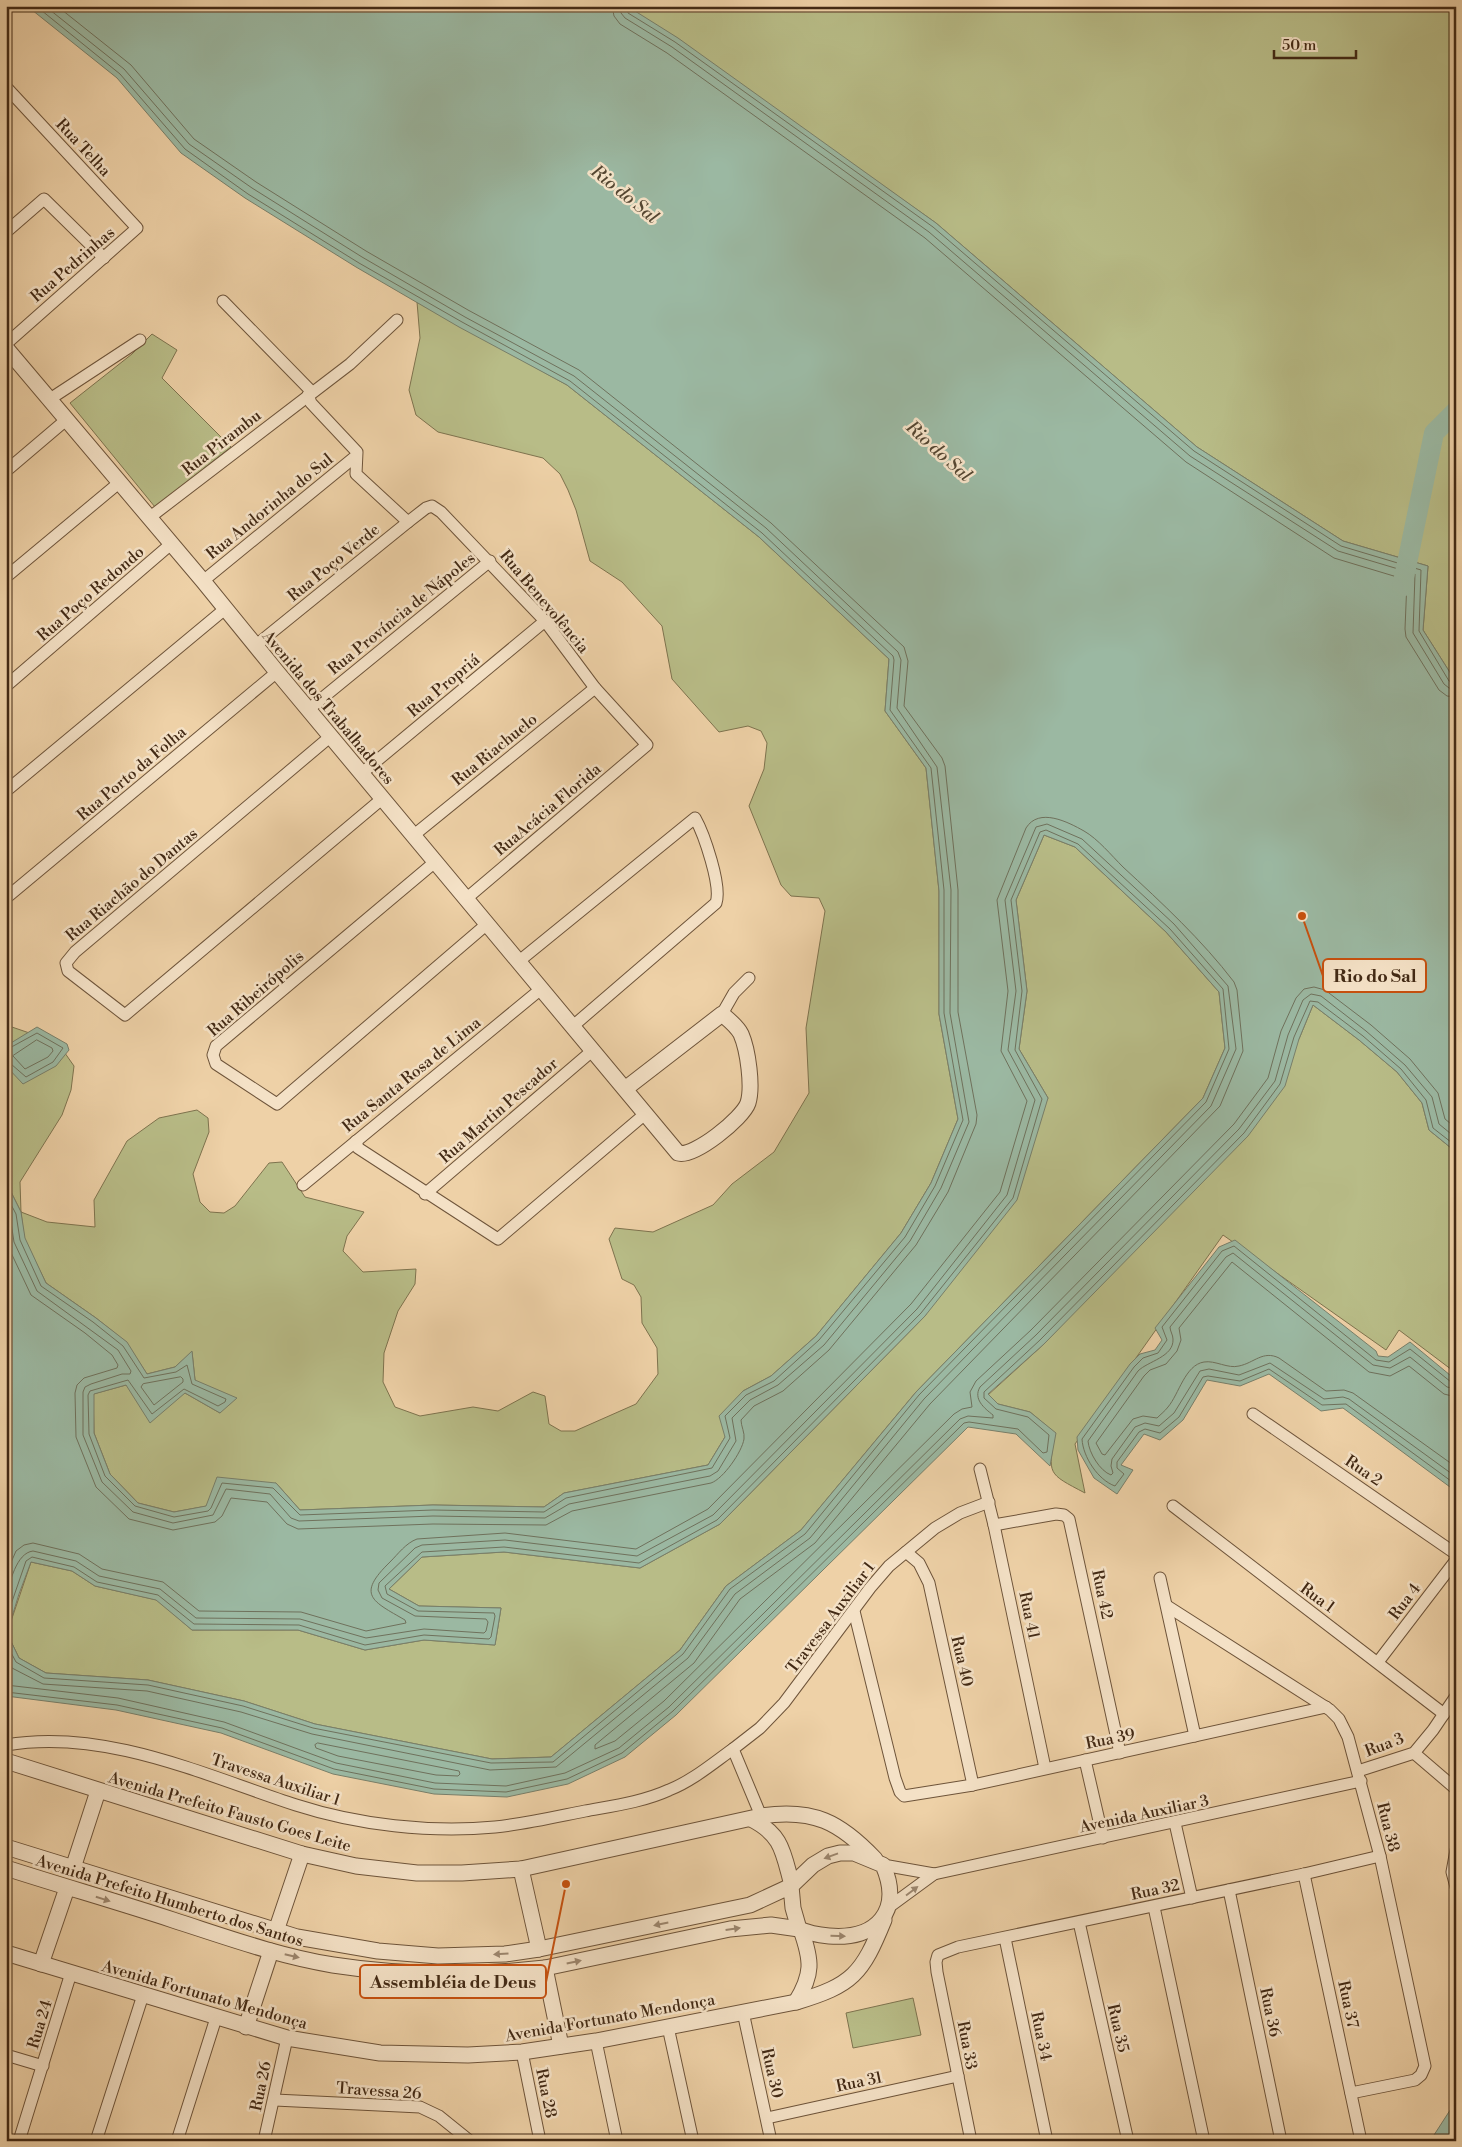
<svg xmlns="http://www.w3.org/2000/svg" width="1462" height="2147" font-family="'Libre Bodoni',serif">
	<rect width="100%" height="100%" fill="#eed1a7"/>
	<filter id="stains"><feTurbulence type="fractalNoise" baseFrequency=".004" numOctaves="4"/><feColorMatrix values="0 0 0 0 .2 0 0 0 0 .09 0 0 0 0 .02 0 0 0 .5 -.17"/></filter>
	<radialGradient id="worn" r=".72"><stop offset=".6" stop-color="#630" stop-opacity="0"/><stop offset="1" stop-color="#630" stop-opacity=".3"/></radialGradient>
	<g fill="#b8bc87" stroke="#7e734e">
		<path d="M627 6H1456V682L1423 630 1428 566 1343 541 1197 447 936 223Z"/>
		<path d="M417 302 567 385 759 537 889 659 885 711 926 768 939 891V1014L958 1119 931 1183 901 1233 816 1336 771 1376 743 1391 725 1437 708 1465 564 1493 544 1507 433 1505 300 1510 276 1483 207 1506 174 1512 138 1503 110 1474 94 1433 93 1394 126 1385 185 1393 220 1413 195 1380 192 1352 175 1367 147 1374 126 1342 96 1318 46 1283 24 1238 21 1212 6 1182V1025L50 1040 60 1046 74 1066 71 1090 62 1115 20 1182 21 1212 47 1222 95 1227 94 1200 127 1141 159 1118 197 1110 208 1118 209 1132 193 1174 200 1202 210 1212 224 1213 235 1206 269 1163 282 1162 305 1197 364 1212 347 1236 343 1251 363 1272 416 1269 415 1284 398 1311 384 1353 383 1382 395 1407 420 1416 473 1407 498 1411 533 1392 545 1396 549 1424 561 1431H575L636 1404 658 1374 657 1348 642 1323 641 1297 634 1285 622 1279 609 1239 615 1228 653 1232 713 1205 732 1184 774 1152 809 1093 806 1028 825 911 819 898 791 896 781 885 749 806 764 769 767 743 761 731 748 726 719 732 672 679 662 626 622 582 590 561 576 510 568 490 560 474 543 458 438 432 416 415 409 390 420 338Z"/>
		<path d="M152 334 177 350 162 378 231 447 155 507 70 403 132 354Z"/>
		<path d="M1044 835 1075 847 1166 932 1219 992 1225 1048 1203 1098 916 1392 801 1530 726 1586 680 1650 551 1757 492 1759 315 1724 244 1701 148 1680 46 1673 19 1658 7 1633 31 1562 72 1571 95 1586 157 1600 192 1630H298L365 1650 424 1640 495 1645 501 1608 419 1606 389 1589 422 1557 504 1552 640 1568 720 1524 925 1316 1048 1098 1019 1049 1027 991 1016 900Z"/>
		<path d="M1313 1005 1359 1040 1397 1072 1422 1103 1429 1130 1456 1152V1373L1399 1330 1386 1350 1223 1235 1075 1444 1085 1493C1047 1473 1048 1475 1055 1433L1030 1412 998 1404 988 1395 1044 1344 1089 1296 1299 1039Z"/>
		<path d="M913 1998 921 2035 853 2048 846 2013Z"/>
	</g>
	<g fill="#9bb8a2" stroke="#787f6a" fill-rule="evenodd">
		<path d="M31 6H627L678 38 936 223 1197 447 1343 541 1428 566 1423 630 1456 682V1152L1429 1130 1422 1103 1397 1072 1359 1040 1313 1005 1299 1039 1285 1086 1248 1136 1044 1344 988 1394 998 1404 1030 1412 1056 1433 1050 1466 1016 1434 968 1427 676 1715 625 1757 568 1784 507 1797 434 1794 333 1774 221 1733 116 1710 6 1696V1182L21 1212 25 1238 46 1283 96 1318 127 1342 147 1374 175 1367 192 1351 195 1380 237 1398 220 1413 185 1393 150 1423 126 1385 94 1394V1433L110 1474 138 1503 174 1512 206 1506 217 1477 276 1483 300 1510 433 1505 544 1507 564 1493 708 1465 725 1437 719 1416 743 1391 771 1376 816 1336 901 1233 931 1183 958 1119 939 1014V891L926 768 885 711 889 659 759 537 567 385 459 327 356 267 245 198 181 153 117 78 32 10ZM1044 835 1075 847 1166 932 1219 992 1225 1048 1203 1098 916 1392 801 1530 726 1586 680 1650 551 1757 492 1759 315 1724 244 1701 148 1680 46 1673 19 1658 7 1633 19 1594 31 1562 72 1571 95 1586 156 1600 192 1630H298L365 1650 424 1640 495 1645 501 1608 419 1606 389 1589 422 1557 504 1552 640 1568 720 1524 925 1316 1017 1200 1048 1098 1019 1049 1027 991 1016 900Z"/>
		<path d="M37 1027 67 1044 69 1050 56 1066 23 1084 6 1066V1046Z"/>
		<path d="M1235 1240 1376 1351 1378 1356 1388 1357 1410 1342 1456 1380V1486L1450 1487 1343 1408 1321 1411 1269 1374 1240 1386 1207 1380 1183 1420 1160 1440 1144 1434 1121 1465 1133 1470 1117 1494 1094 1478 1078 1450 1077 1437 1130 1364 1140 1354 1155 1350 1162 1340 1155 1328 1219 1247Z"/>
		<path d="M1456 2101V2141H1434V2135Z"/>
	</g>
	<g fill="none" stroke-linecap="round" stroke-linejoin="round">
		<g stroke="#6f715c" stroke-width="1">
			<path d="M612 6 614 16 620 24 667 53 925 238 1186 462 1334 558 1407 580 1405 629 1406 637 1439 690 1447 696 1456 697"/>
			<path d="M619 6 621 13 625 18 672 47 929 232 1190 456 1338 551 1415 574 1413 633 1444 684 1449 688 1456 690"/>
			<path d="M626 6 628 13 675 42 933 227 1194 451 1341 546 1421 570 1419 631 1449 681 1456 683"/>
			<path d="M37 1040 52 1048 53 1051 48 1057 25 1069 13 1056Z"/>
			<path d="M6 1050 37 1033 63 1048 53 1062 26 1077 11 1064 6 1063"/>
			<path d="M6 1195 16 1214 20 1240 41 1286 93 1322 123 1346 144 1378 176 1372 187 1365 192 1384 226 1399 225 1402 218 1406 184 1389 152 1414 128 1380 90 1391 88 1395 89 1434 105 1476 135 1506 174 1517 208 1511 211 1508 222 1483 273 1488 300 1515 433 1510 544 1512 566 1498 712 1468 730 1438 725 1416 746 1395 774 1381 819 1340 905 1237 935 1186 963 1120 944 1013V890L931 768 890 710 894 660 893 656 762 533 570 381 462 322 359 263 248 194 185 149 120 74 36 6"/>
			<path d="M6 1208 10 1216 14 1242 37 1291 118 1350 131 1371 130 1374H122L91 1384 85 1387 83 1392V1435L102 1482 133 1512 173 1523 213 1515 226 1489 270 1494 291 1518 299 1521 433 1516 545 1518 569 1504 710 1476 718 1471 736 1441 732 1418 750 1400 778 1385 824 1345 910 1241 941 1188 969 1122 950 1013 951 890 937 767 897 708 901 660 898 652 766 528 574 376 465 317 362 257 252 188 189 144 124 69 45 6"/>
			<path d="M6 1242 31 1295 85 1333 112 1355 118 1365 117 1368 84 1378 77 1385 75 1393 76 1437 96 1487 129 1519 173 1530 215 1522 222 1516 231 1498 267 1502 287 1524 298 1529 433 1524 546 1525 572 1511 711 1483C723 1479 742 1452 744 1439 745 1433 741 1426 741 1420L754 1406 783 1391 829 1350 916 1245 948 1192 976 1124 977 1115 958 1012V890L945 766 942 758 904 706 908 661 904 647 771 523 579 370 468 310 366 251 256 182 194 139 131 65 57 6"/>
			<path d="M181 1377 183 1379V1382L154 1405 141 1387 143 1384Z"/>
			<path d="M1456 1383 1451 1382 1410 1349 1389 1362 1376 1360 1234 1246 1222 1251 1162 1327 1167 1340 1158 1353 1143 1358 1134 1367 1082 1439C1083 1457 1098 1480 1115 1486L1124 1474 1117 1468V1462L1139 1432 1145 1429 1160 1433 1179 1417 1203 1377 1208 1376 1240 1381 1269 1369 1322 1405 1346 1404 1451 1481H1456"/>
			<path d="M1456 1389 1447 1387 1410 1357 1390 1368 1373 1365 1233 1253 1226 1257 1170 1327C1170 1331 1173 1335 1173 1339 1174 1357 1148 1361 1138 1371L1088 1441C1089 1453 1100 1471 1111 1475L1113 1473 1111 1466 1112 1459 1135 1427 1145 1423 1159 1426 1174 1413 1200 1371 1209 1369 1239 1375 1270 1363 1324 1399 1343 1397 1349 1399 1452 1474 1456 1475"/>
			<path d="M1456 1397 1444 1394 1409 1366 1390 1376 1369 1372 1232 1262 1179 1328 1181 1340 1177 1351 1166 1364 1150 1370 1144 1376 1096 1443 1102 1454 1105 1455 1133 1419 1143 1416 1157 1418C1161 1414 1165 1411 1168 1407 1179 1394 1185 1365 1204 1362 1215 1360 1228 1369 1239 1366 1254 1363 1263 1350 1279 1358L1326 1391 1344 1390 1353 1393 1456 1467"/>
			<path d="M6 1574 16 1551 24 1545 33 1543 79 1554 102 1569 163 1582 199 1611 301 1612 366 1631 406 1623 405 1620C372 1601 356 1595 390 1562 398 1554 406 1543 417 1539L505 1533 636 1549 708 1509 911 1304 1000 1192 1027 1101 1001 1051 1008 991 997 900 1026 828C1039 807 1068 822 1084 831 1098 839 1111 855 1123 867 1162 903 1202 940 1234 982L1237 990 1243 1051 1220 1106 930 1404 815 1543 740 1599 694 1663 595 1745V1749L615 1741 664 1701 954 1414 962 1409 972 1407 970 1392 976 1381 1031 1330 1234 1124 1268 1078 1281 1031 1296 998 1304 989 1314 987 1325 990 1371 1025 1410 1059 1438 1093 1445 1119 1456 1128"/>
			<path d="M6 1596C10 1583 16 1553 33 1551L76 1561 99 1576 160 1589 196 1618 300 1619 366 1638 424 1629 484 1633 486 1631 488 1622 486 1619 415 1616 382 1598 378 1590 379 1583 415 1548 422 1545 505 1540 637 1556 713 1515 917 1309 1007 1195 1035 1100 1008 1050 1016 991 1005 900 1036 827 1047 824 1082 839 1174 924 1228 986 1236 1049 1211 1106 924 1399 810 1538 735 1594 688 1658 556 1767 490 1770 312 1734 241 1712 147 1691 43 1684 12 1668 6 1658"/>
			<path d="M6 1619 26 1561 32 1557 74 1567 97 1582 158 1595 194 1624 299 1625 365 1645 424 1635 489 1639 491 1637 495 1616 494 1613 418 1611 387 1594 385 1586 422 1552 504 1547 639 1563 717 1520 921 1313 1013 1198 1042 1099 1015 1050 1022 991 1011 900 1040 832 1046 830 1078 844 1170 929 1223 989 1229 1049 1206 1102 919 1395 805 1534 730 1589 683 1654 553 1762 491 1763 313 1728 243 1706 148 1685 44 1678 16 1662 6 1643"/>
			<path d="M6 1685 118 1698 224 1722 336 1763 435 1783 506 1786 565 1773 619 1748 669 1707 960 1419 968 1416 993 1418V1415C984 1408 973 1399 980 1387L1036 1335 1239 1129 1275 1081 1288 1035 1303 1000 1311 994 1321 996 1366 1031 1405 1065 1432 1097 1439 1124 1456 1138"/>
			<path d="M6 1692 117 1705 222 1728 334 1769 434 1789 506 1792 567 1779 622 1753 673 1711 964 1423 969 1422 1018 1429 1043 1453 1047 1452 1049 1435 1028 1417 996 1409 984 1398V1392L1040 1340 1244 1133 1280 1084 1294 1037 1310 1001 1318 1002 1363 1036 1401 1069 1426 1100 1433 1128 1456 1146"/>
			<path d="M318 1743 459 1771 460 1774 458 1776 436 1775 338 1756 316 1748 315 1745Z"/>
		</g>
		<path stroke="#9bb8a2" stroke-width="20" d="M1402 587 1434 433 1456 411"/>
		<g stroke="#6e543a" stroke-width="13">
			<g id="minor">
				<path d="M6 87 137 228 6 344"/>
				<path d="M6 232 44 199 104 258"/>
				<path d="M223 301 312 392"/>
				<path d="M308 395 311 403 357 452 356 474 408 522"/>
				<path d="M50 399 140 340"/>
				<path d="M6 471 66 420"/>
				<path d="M149 518 350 364 397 320"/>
				<path d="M6 577 120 482"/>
				<path d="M203 581 356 456"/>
				<path d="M255 646 408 522 426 508 432 506 441 512 545 621 595 688 647 745 467 898"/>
				<path d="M6 686 171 544"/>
				<path d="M309 709 490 561"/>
				<path d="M331 736 75 952 66 963 68 971 125 1015 383 798"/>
				<path d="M362 773 545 621"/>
				<path d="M6 791 225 609"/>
				<path d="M414 835 595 688"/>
				<path d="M435 862 216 1046 213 1055 216 1064 277 1104 487 924"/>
				<path d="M6 898 277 672"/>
				<path d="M518 962 695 818C704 834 722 886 716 903L573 1026"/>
				<path d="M722 1014 734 993 749 978"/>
				<path d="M356 1141 358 1148 498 1239 645 1114"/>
				<path d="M303 1185 541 989"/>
				<path d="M425 1194 592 1051"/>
				<path d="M1253 1414 1456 1554"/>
				<path d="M980 1469 994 1525 1045 1768"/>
				<path d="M1173 1506 1444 1714"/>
				<path d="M994 1525 1056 1514 1064 1515 1069 1519 1120 1753"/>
				<path d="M906 1552 919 1563 929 1583 973 1785"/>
				<path d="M1160 1578 1195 1736"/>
				<path d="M1167 1606 1330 1710 1339 1719 1348 1737 1380 1856 1425 2066 1421 2075 1415 2080 1351 2093"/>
				<path d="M854 1611 895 1778 900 1792 904 1796 973 1785 1326 1707"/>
				<path d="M1378 1662 1456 1560"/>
				<path d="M6 1745C105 1728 204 1775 296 1805 358 1825 430 1833 495 1827 525 1824 555 1817 585 1811 612 1806 643 1802 669 1790 692 1781 712 1764 733 1749"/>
				<path d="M1414 1753 1456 1789"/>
				<path d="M1085 1760 1103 1838"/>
				<path d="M1358 1771 1414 1753 1433 1730 1456 1696"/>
				<path d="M761 1816 733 1749 760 1728 784 1703 870 1588 889 1566 935 1528 960 1513 989 1502"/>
				<path d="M1175 1823 1192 1898"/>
				<path d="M1456 1850 1452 1872 1456 1887"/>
				<path d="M883 1865 934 1874 1361 1781"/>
				<path d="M1304 1874 1361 2141"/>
				<path d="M1229 1890 1281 2141"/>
				<path d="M889 1907 934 1874"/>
				<path d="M1154 1907 1204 2141"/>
				<path d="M1079 1922 1128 2141"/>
				<path d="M1005 1938 1047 2141"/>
				<path d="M743 2012 771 2141"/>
				<path d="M668 2027 693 2141"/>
				<path d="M596 2041 617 2141"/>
				<path d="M522 2052 540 2141"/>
				<path d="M6 2055 43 2066"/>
				<path d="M275 2100 420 2107 439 2116 470 2141"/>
				<path d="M767 2118 958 2076"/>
				<path d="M19 2141 71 1973"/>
				<path d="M96 2141 143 1995"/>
				<path d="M177 2141 216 2018"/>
				<path d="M264 2141 287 2038"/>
				<path d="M971 2141 937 1972 936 1962 938 1955 958 1947 1304 1874 1380 1856"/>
			</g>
		</g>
		<g stroke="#6e543a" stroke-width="17">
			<g id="tertiary">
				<path d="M6 348 203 581 277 672 678 1153C694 1158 743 1118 748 1103 753 1087 748 1050 741 1034 737 1026 729 1020 722 1014L625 1089"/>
				<path d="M6 1761 302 1854 356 1866 417 1873H462L521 1869 761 1816C813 1808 840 1822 875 1859"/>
				<path d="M751 1819C783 1835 783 1853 792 1885"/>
				<path d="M6 1847 297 1937 378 1951 438 1956 505 1954 539 1949 750 1905 791 1886 813 1865 828 1856 840 1853H854L883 1865C903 1911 877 1940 829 1936 819 1935 808 1933 799 1929L793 1908 791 1886"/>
				<path d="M6 1868C62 1886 118 1902 173 1920 226 1937 278 1956 333 1965 404 1976 474 1976 545 1968L730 1929 771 1925 799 1929"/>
				<path d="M73 1868 98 1791"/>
				<path d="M521 1869 539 1949"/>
				<path d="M276 1931 302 1854"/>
				<path d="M6 1953 287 2038 380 2053 468 2055 522 2052 596 2041 796 2002C853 1985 862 1974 884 1920"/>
				<path d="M41 1964 67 1888"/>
				<path d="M545 1968 561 2046"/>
				<path d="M796 2002C813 1974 812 1961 801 1930"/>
				<path d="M246 2027 271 1951"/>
			</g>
		</g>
		<use href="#minor" stroke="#f4e1c6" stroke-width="11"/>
		<use href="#tertiary" stroke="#f4e1c6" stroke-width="15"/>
	</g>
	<defs><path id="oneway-solid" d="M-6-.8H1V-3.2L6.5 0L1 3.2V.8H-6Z" transform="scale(1.25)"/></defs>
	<g fill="#9c866e">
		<use href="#oneway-solid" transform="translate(831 1856) rotate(160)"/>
		<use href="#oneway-solid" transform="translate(912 1891) rotate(-37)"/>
		<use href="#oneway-solid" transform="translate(103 1899) rotate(17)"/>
		<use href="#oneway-solid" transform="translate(661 1924) rotate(168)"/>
		<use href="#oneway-solid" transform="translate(733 1929) rotate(-8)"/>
		<use href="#oneway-solid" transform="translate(838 1936) rotate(1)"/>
		<use href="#oneway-solid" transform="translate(501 1954) rotate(176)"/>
		<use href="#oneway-solid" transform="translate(292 1956) rotate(13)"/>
		<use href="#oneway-solid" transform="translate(574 1962) rotate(-12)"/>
	</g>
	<g text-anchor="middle" stroke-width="5" stroke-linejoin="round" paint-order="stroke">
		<g font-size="16" fill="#432a15" stroke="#f4e1c6">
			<text transform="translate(84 147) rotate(47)" y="6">Rua Telha</text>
			<text transform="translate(72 264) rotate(-41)" y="6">Rua Pedrinhas</text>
			<text transform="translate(221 442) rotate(-38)" y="6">Rua Pirambu</text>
			<text transform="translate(269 506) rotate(-39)" y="6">Rua Andorinha do Sul</text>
			<text transform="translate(333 562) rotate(-39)" y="6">Rua Poço Verde</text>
			<text transform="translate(90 593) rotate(-41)" y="6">Rua Poço Redondo</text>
			<text transform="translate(545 601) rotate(50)" y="6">Rua Benevolência</text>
			<text transform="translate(401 613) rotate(-39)" y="6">Rua Província de Nápoles</text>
			<text transform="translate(443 685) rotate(-40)" y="6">Rua Propriá</text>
			<text transform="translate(329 707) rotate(50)" y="6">Avenida dos Trabalhadores</text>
			<text transform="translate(494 749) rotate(-39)" y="6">Rua Riachuelo</text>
			<text transform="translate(131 773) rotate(-40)" y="6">Rua Porto da Folha</text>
			<text transform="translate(547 809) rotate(-40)" y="6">RuaAcácia Florida</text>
			<text transform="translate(131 884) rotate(-40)" y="6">Rua Riachão do Dantas</text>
			<text transform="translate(255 993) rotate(-41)" y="6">Rua Ribeirópolis</text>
			<text transform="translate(411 1074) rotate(-39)" y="6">Rua Santa Rosa de Lima</text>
			<text transform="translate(498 1110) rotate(-41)" y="6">Rua Martin Pescador</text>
			<text transform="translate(1364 1470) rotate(34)" y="6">Rua 2</text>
			<text transform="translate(1103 1594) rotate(78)" y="6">Rua 42</text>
			<text transform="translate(1318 1597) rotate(36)" y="6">Rua 1</text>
			<text transform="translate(1404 1601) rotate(-53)" y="6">Rua 4</text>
			<text transform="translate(1030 1615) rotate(78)" y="6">Rua 41</text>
			<text transform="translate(830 1617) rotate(-53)" y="6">Travessa Auxiliar 1</text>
			<text transform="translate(963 1661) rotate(77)" y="6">Rua 40</text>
			<text transform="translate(1110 1738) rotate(-12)" y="6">Rua 39</text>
			<text transform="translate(1384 1744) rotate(-21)" y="6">Rua 3</text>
			<text transform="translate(276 1779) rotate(18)" y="6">Travessa Auxiliar 1</text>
			<text transform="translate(230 1811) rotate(16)" y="6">Avenida Prefeito Fausto Goes Leite</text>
			<text transform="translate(1144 1813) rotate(-12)" y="6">Avenida Auxiliar 3</text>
			<text transform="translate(1389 1827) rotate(76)" y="6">Rua 38</text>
			<text transform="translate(1155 1889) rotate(-12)" y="6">Rua 32</text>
			<text transform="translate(170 1900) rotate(17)" y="6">Avenida Prefeito Humberto dos Santos</text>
			<text transform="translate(205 1994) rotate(16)" y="6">Avenida Fortunato Mendonça</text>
			<text transform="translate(1349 2004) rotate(78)" y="6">Rua 37</text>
			<text transform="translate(1271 2012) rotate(78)" y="6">Rua 36</text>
			<text transform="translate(610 2017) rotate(-10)" y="6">Avenida Fortunato Mendonça</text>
			<text transform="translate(39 2024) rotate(-73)" y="6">Rua 24</text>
			<text transform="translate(1119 2028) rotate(77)" y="6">Rua 35</text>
			<text transform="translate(1042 2036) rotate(78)" y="6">Rua 34</text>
			<text transform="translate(968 2045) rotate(79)" y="6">Rua 33</text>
			<text transform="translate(773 2073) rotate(77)" y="6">Rua 30</text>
			<text transform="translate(859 2081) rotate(-12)" y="6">Rua 31</text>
			<text transform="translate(260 2086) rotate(-78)" y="6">Rua 26</text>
			<text transform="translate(379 2090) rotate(4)" y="6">Travessa 26</text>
			<text transform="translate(547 2093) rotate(78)" y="6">Rua 28</text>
		</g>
		<g font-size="18" font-style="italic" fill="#554631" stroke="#f4e1c6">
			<text transform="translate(625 194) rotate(39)" y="6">Rio do Sal</text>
			<text transform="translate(939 451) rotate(42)" y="6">Rio do Sal</text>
		</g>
	</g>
	<path fill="none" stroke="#c7500e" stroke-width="2" d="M1302 916L1323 976M566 1884L546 1982"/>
	<g fill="#c7500e" stroke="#f4e1c6" stroke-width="2">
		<circle cx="1302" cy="916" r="5"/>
		<circle cx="566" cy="1884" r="5"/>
	</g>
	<g fill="#f4e1c6" stroke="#c7500e" stroke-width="2">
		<rect x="1323" y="959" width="103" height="33" rx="5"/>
		<rect x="360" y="1965" width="186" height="33" rx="5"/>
	</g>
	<g font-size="18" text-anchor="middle" font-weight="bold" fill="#432a15">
		<text x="1375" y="982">Rio do Sal</text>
		<text x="453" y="1988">Assembléia de Deus</text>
	</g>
	<rect width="1462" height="2147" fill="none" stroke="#eed1a7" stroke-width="25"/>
	<rect x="8" y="8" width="1447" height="2132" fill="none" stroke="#432a15" stroke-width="2.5"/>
	<rect x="12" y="12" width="1437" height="2122" fill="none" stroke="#432a15"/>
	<path d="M1274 50v8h82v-8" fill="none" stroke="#432a15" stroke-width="2.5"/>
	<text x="1282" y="50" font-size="15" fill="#432a15" stroke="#f4e1c6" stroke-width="4" paint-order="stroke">50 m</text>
	<rect width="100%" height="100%" filter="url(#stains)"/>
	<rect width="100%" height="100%" fill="url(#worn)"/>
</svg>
